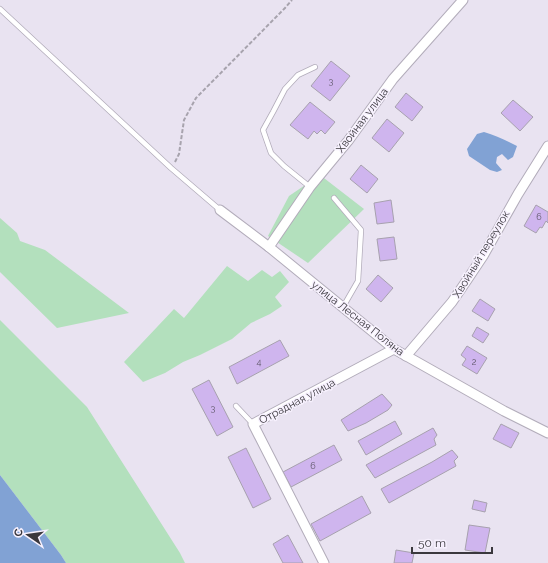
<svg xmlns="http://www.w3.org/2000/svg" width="548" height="563" font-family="Raleway,sans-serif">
	<rect width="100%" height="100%" fill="#e9e3f1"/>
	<g fill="#b3e0bd">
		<path d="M320 175 364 209 308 263 268 236 289 196Z"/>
		<path d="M0 218 17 233 20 241 45 250 129 313 57 328 0 272Z"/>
		<path d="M227 266 248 281 262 270 272 277 280 271 289 282 275 297 282 306 270 314 251 323 232 339 200 355 183 362 165 373 143 382 124 362 174 309 184 318Z"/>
		<path d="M0 320 87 407 180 553 185 563H66L61 555 0 475Z"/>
	</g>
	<g fill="#81a2d4">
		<path d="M484 132C496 136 506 140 517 146L513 157 508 160 502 154 497 157 496 163 502 170 497 172 490 170 469 156 467 149 477 134Z"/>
		<path d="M0 475 61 555 66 563H0Z"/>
	</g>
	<g fill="#cfb5ee" stroke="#a7a1ae">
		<path d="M331 61 350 76 330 101 311 86Z"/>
		<path d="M406 93 423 107 412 121 395 107Z"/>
		<path d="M513 100 533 117 520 131 501 113Z"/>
		<path d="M310 102 335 122 325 134 321 130 317 134 314 131 308 139 290 125Z"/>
		<path d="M387 119 404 133 389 152 372 138Z"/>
		<path d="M361 165 378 179 367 193 350 179Z"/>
		<path d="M391 200 394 222 377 224 374 203Z"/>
		<path d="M536 205 548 212V223L546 221 542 228 540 227 536 233 524 226Z"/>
		<path d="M394 237 397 259 380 261 377 239Z"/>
		<path d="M378 275 393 288 381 302 366 289Z"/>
		<path d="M480 299 495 309 488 321 472 311Z"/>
		<path d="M477 327 489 334 483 343 472 336Z"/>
		<path d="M280 340 289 356 237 384 229 367Z"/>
		<path d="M467 346 487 358 477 374 462 365 466 359 461 355Z"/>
		<path d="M209 380 233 427 217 436 192 389Z"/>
		<path d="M382 394 392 405 388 410 366 423 348 431 341 420Z"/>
		<path d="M395 421 402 434 366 455 358 441Z"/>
		<path d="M501 424 519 433 511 448 493 439Z"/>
		<path d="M433 428 437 435 434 439 436 445 375 478 366 465Z"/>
		<path d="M334 445 342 460 291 487 283 472Z"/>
		<path d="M246 448 271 499 253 508 228 457Z"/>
		<path d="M452 450 458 457 454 461 456 466 389 503 381 489 432 462Z"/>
		<path d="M362 496 371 513 320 541 311 524Z"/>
		<path d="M474 500 487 503 485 512 472 509Z"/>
		<path d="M469 525 490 528 485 553 465 550Z"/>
		<path d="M288 535 303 563H283L273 544Z"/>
		<path d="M396 550 414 553 412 563H394Z"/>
	</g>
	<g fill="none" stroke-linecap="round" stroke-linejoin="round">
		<g stroke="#b2acba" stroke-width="6">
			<g id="service">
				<path d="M0 9 171 168 220 210"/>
				<path d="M310 187 284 166 271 153 263 130 273 112 285 89 298 75 315 67"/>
				<path d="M334 198 361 230 358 281 343 307"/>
				<path d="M236 406 253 424"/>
			</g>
		</g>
		<g stroke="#b2acba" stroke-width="11">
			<g id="minor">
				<path d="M220 210 269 247 394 349 504 411 548 433"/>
				<path d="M269 247 310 187 348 141 393 79 463 0"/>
				<path d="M406 356 452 302 467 280 483 256 518 194 548 146"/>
				<path d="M324 563 253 424 394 349"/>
			</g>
		</g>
		<path stroke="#a7a3ad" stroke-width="2" stroke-dasharray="4 2" stroke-linecap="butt" d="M175 162 179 154 184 120 196 98 285 8 292 0"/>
		<use href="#service" stroke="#fff" stroke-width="4.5"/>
		<use href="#minor" stroke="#fff" stroke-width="9"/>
	</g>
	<g text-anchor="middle" stroke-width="3" stroke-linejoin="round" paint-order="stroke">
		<g font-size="9" fill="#5f5769">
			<text x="331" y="84">3</text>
			<text x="539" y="220">6</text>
			<text x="259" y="365">4</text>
			<text x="474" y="365">2</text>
			<text x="213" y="411">3</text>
			<text x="313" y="469">6</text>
		</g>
		<g font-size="11" fill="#3a383d" stroke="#f7f1fe">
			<text transform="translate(362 120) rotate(-53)" y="4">Хвойная улица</text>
			<text transform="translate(481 254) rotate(-59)" y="4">Хвойный переулок</text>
			<text transform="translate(358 318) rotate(38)" y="4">улица Лесная Поляна</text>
			<text transform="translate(297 401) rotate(-28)" y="4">Отрадная улица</text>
		</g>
	</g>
	<g transform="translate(28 535) rotate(283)" stroke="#f7f1fe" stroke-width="3" paint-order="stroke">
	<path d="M0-3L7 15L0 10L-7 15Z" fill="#3a383d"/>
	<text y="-6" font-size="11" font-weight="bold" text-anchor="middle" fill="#3a383d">С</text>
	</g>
	<path d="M412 547v6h80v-6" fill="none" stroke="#3a383d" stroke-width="2"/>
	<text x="418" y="547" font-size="12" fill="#3a383d" stroke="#f7f1fe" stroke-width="3" paint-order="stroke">50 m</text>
</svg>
